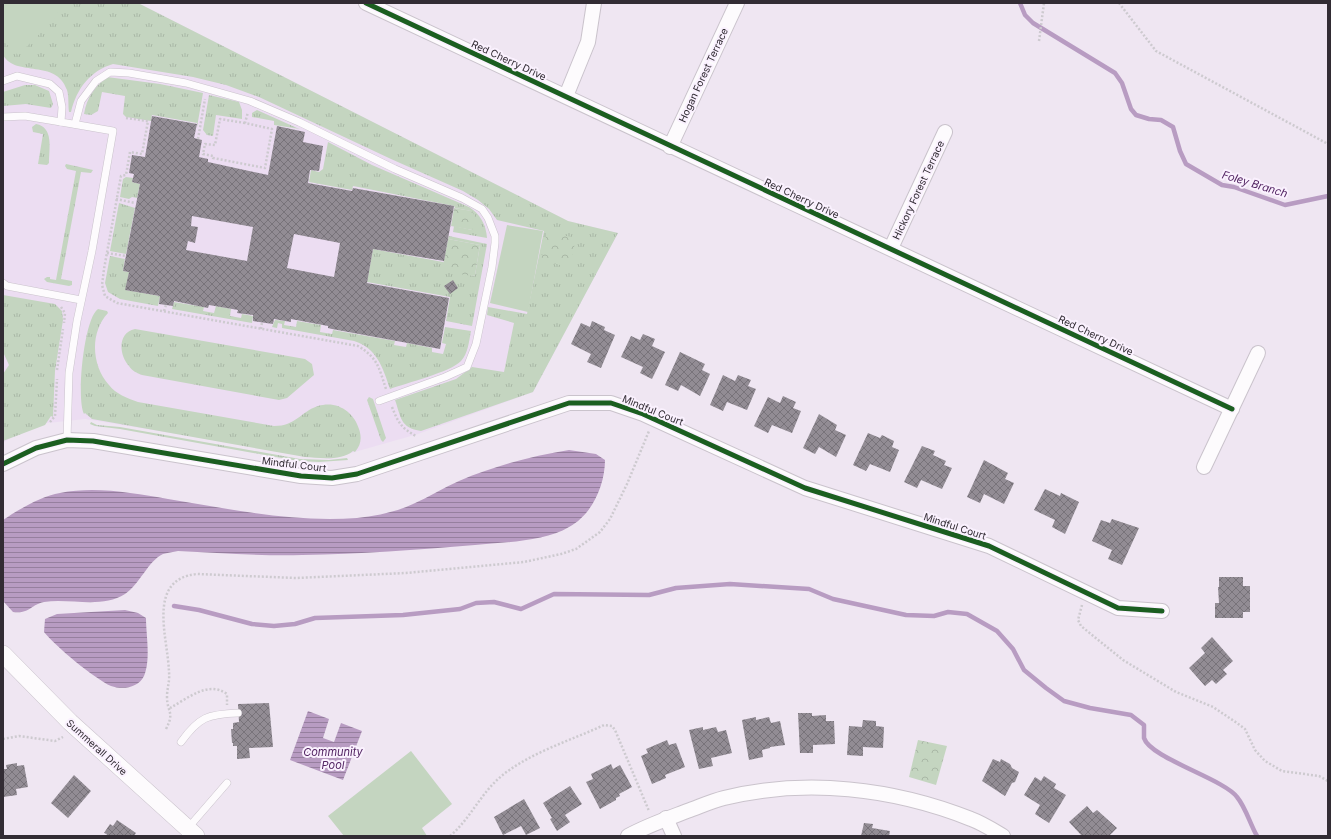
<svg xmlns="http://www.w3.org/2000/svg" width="1331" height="839" font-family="Inter,sans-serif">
	<defs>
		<pattern id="grass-tufts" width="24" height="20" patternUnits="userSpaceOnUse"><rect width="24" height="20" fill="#c4d5c0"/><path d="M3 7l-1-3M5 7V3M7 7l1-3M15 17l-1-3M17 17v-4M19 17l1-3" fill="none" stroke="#a9b7a6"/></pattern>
		<pattern id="park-crowns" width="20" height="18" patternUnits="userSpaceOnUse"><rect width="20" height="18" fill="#c4d5c0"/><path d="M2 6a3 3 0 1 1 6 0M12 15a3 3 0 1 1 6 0" fill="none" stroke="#a9b7a6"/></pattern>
		<pattern id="water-rules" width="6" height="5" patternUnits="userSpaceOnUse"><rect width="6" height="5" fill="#b89cc2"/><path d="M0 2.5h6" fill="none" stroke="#967f9e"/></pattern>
		<pattern id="building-cross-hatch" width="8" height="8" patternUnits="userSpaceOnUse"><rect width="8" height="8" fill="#928c94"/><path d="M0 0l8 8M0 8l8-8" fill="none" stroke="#78737a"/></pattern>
	</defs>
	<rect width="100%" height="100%" fill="#efe6f2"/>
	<path fill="#ecddf2" d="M3 3H138L568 221 618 233 533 392 418 434 330 459 85 419 30 425 3 443Z"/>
	<g fill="url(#grass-tufts)">
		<path d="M3 3H138L568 221 618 233 533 392 421 431C400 428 401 417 395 400L456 379 472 367 504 372 514 323 487 315 488 307 527 314 544 231 497 220 489 209 478 200 463 191 391 159 259 97 226 85 193 77 113 64C90 71 77 88 71 112H69C68 105 69 96 67 90 56 58 16 78 3 55Z"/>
		<path d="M107 77 160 84 203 93 197 127V123L152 115 151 121 126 117 123 114 125 96 102 92 98 111 91 115 84 114C87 97 94 88 107 77Z"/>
		<path d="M25 85H35L49 91 53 104 51 108 26 104 3 106V92Z"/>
		<path d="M209 95 239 102 242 110V119L216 115 213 136 207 135 203 130Z"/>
		<path d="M257 110 297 128 300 129 274 125V121L252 117V113Z"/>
		<path d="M36 124C54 127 49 149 49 163L47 165 38 164 43 134 33 132 32 127Z"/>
		<path d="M328 142 372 165 469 207C480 214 486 224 487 238L453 232 454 226 472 230 471 211 455 208 454 206 353 186 352 190 309 182 311 170 319 172 323 169Z"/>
		<path d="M66 164 93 170 91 173 81 172 61 279 72 281V285L69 286 47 282 44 279 47 277H50V279L56 280 76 171 67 169 65 166Z"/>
		<path d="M126 177 133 178 132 182 140 184 137 198 132 197 129 199 120 197 123 179Z"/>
		<path d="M119 203 135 208 126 254 110 251Z"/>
		<path d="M449 236 487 244 472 326 446 321 450 297 367 282 373 249 443 262 473 276 475 275 480 245 448 239Z"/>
		<path d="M110 256 125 259 123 271 129 272 126 290 160 296 158 306 120 299 108 292 105 283Z"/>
		<path d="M3 295 55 304 62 311 63 320 55 371 53 417 51 416 45 425 3 441V374L9 365 3 352Z"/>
		<path d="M174 302 204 307 203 311 214 313 216 306 231 309 230 316 241 318 242 314 253 316 252 323 172 309Z"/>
		<path d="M98 309 107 311 108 313C90 332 91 365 109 385 116 394 127 398 138 402L274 426C296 426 300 412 318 406 337 400 354 412 359 429 362 438 361 445 355 452L353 451C342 461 319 458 305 457L92 419 85 413 84 414C76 399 84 318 98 309Z"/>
		<path d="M275 320 285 321 284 325 296 327 297 321 321 325 320 332 332 334 333 330 395 341 394 345 406 347 407 343 432 348V352L443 354 446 344 442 343 445 327 471 331C469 341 468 354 461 361 451 372 406 383 390 389 383 368 377 348 354 341L282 328V324L278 323 277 328 272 327Z"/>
		<path d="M135 329 305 359 312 364 314 375 287 398 279 400 142 375C137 373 132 371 129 366 119 355 117 333 135 329Z"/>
		<path d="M369 397 373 399 386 438 383 442 381 440 367 400Z"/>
		<path d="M91 422 97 425 120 427 300 459 329 460 347 458 348 460 319 462 298 461 120 429 95 426 90 424Z"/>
	</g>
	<g fill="url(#park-crowns)">
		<path d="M454 208 472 211 475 217 472 230 451 226Z"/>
		<path d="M547 232 576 238 570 267 541 261Z"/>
		<path d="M448 239 480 245 475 275 473 276 452 273 450 271 451 266 443 265Z"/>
		<path d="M918 740 947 746 936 785 909 777Z"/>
	</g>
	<g fill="#c4d5c0">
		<path d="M3 3H62L54 20 18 55 3 41Z"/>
		<path d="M507 225 543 231 528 312 490 303Z"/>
		<path d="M411 751 452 804 422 828 427 836H344L328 816Z"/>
	</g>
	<g fill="url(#water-rules)">
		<path d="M569 450 596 454 605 460C605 485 592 515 569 527 544 542 504 542 475 545 417 550 360 554 302 555 261 556 219 553 178 551 173 552 167 553 163 554 148 561 140 584 125 594 102 609 70 598 44 602 30 605 30 614 13 612L3 601V520C18 510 41 496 60 493 96 486 132 493 168 499 230 509 294 523 357 518 376 516 396 512 413 504 429 497 443 488 459 481 494 466 532 456 569 450Z"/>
		<path d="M125 610 138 613 146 618C146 635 151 660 144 676 138 688 123 690 111 686 95 679 55 646 44 632L45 619 57 614Z"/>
		<path d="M308 711 329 719 323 738 334 742 341 723 362 731 343 780 290 760Z"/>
	</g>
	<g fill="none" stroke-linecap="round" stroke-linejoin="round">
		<g stroke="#b89cc2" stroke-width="4.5">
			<path d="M1020 3 1025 15 1033 23 1115 73 1122 83 1131 109 1136 115 1149 119 1161 120 1173 127 1180 151 1186 164 1222 185 1234 187 1285 205 1328 196"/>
			<path d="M174 606 199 610 252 624 274 626 295 624 315 618 403 615 460 609 476 603 494 602 521 609 554 594 649 595 676 588 730 584 809 589 833 599 906 615 934 616 948 612 967 614 997 631 1013 649 1024 670 1046 688 1064 701 1090 708 1131 715 1144 725C1144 729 1144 734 1144 738 1150 758 1224 779 1237 797 1246 808 1250 824 1257 836"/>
		</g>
	</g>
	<g fill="url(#building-cross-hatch)" fill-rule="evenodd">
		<path d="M152 116 197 124 194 138 202 140 199 157 208 159V162L268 175 277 126 305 132 303 142 323 146 319 171 310 170 308 183 352 191 353 188 454 206 444 261 373 249 367 283 449 298 440 349 332 329 328 328V326L291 319V322L274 319 273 324 253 321V315L237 313 238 310 209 305 208 308 174 301 173 306 159 304 160 296 125 290 129 272 123 271 140 184 132 182 134 174 129 173 132 155 145 157ZM192 216 253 227 247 261 186 250 188 241 195 243 198 227 191 226ZM294 234 340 243 334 277 287 268Z"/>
		<path d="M453 280 458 288 450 294 444 286Z"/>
		<path d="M592 321 605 327 604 330 615 335 601 368 587 362 591 354 571 344 581 323 590 327Z"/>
		<path d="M643 334 655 339 652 346 665 352 652 379 640 373 643 367 621 357 631 336 640 340Z"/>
		<path d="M680 352 705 364 702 370 710 374 700 396 681 385 678 391 665 385Z"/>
		<path d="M723 375 735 381 738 375 751 380 748 386 756 389 747 410 727 402 723 411 710 405Z"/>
		<path d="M783 396 796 402 793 408 801 411 792 433 772 425 768 433 754 426 768 397 780 403Z"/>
		<path d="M819 414 837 425 835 430 846 435 836 457 819 447 815 454 803 448Z"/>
		<path d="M868 433 880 438 882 435 894 441 892 447 899 450 890 472 870 464 866 471 853 465Z"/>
		<path d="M922 446 935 451 933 455 946 461 944 465 952 468 942 489 921 480 917 488 904 482Z"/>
		<path d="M984 460 1008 473 1005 479 1014 483 1004 504 984 494 980 503 967 497Z"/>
		<path d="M1045 489 1060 496 1061 493 1079 502 1065 534 1052 527 1055 520 1034 510Z"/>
		<path d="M1112 519 1139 528 1122 565 1108 559 1112 550 1092 541 1101 520 1110 523Z"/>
		<path d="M1219 577H1243V586H1250V612H1243V618H1215V603H1219L1218 587H1219Z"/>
		<path d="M1212 637 1233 661 1223 670 1227 674 1216 684 1212 680 1205 686 1189 668 1205 653 1201 648Z"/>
		<path d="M269 703 273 747 249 748 250 758 237 759V746H233V743H232L231 729H233V723L239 722 238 704Z"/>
		<path d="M798 713H812V716L826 715V721H834L835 744 813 745V753H800Z"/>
		<path d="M756 717V720L769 717 771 723 780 721 785 745 770 747V748L762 750 763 757 749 760 742 720Z"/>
		<path d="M863 720 876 721V726L884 727 883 748 863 747V756L847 755 849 726 862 727Z"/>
		<path d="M703 727V730L716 727 718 732 726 730 732 753 711 758 713 766 699 769 689 730Z"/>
		<path d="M667 740 669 745 676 743 685 767 665 775 666 778 652 784 641 756 648 753 646 749Z"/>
		<path d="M993 759 1000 762 1001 759 1010 764 1012 768 1019 772 1015 782 1012 783 1005 796 982 781Z"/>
		<path d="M17 763V766L24 765 28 787 16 789 17 795 3 797V769H7L6 765Z"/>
		<path d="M611 764 613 769 620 765 632 787 619 794 620 796 616 798V800L600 809 586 782 593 779 591 774Z"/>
		<path d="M74 775 91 791 68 818 51 803Z"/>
		<path d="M1044 776 1056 784 1054 788 1066 795 1049 823 1035 814 1040 805 1024 795 1035 777 1041 781Z"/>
		<path d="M570 786 582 804 565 815 570 822 557 831 550 819 552 818 543 803Z"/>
		<path d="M524 799 540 828 526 835 521 826 503 835 494 817Z"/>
		<path d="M1087 806 1093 813 1097 810 1117 828 1109 836H1082L1069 822Z"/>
		<path d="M117 820 136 833 134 836H106L107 834 104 833 110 824 113 826Z"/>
		<path d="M864 823 873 824 872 828 890 831 889 836H861Z"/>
	</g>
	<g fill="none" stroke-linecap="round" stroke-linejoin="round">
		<g stroke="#cac3cc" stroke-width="8">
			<g id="service">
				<path d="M3 81 17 76 50 84 59 92 62 107 61 122 113 131 92 251 77 321 69 373 67 440"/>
				<path d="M3 117 25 116 61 122"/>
				<path d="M75 124 81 101 96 81 110 72 129 73 186 83 250 101 299 122 395 169 462 198 482 209 488 218 495 236V243L492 267 476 344 467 367 445 377 379 401"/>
				<path d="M3 283 7 286 81 300"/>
				<path d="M181 742C199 717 208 714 238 713"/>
				<path d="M188 828 227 783"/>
			</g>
		</g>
		<g stroke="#cac3cc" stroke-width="16">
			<g id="minor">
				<path d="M366 3 1232 409"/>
				<path d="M566 96 588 42 594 3"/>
				<path d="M670 147 737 3"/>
				<path d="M891 248 945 132"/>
				<path d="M3 464 36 448 67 440 93 441 301 476 332 478 357 474 569 403H611L643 414 805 488 989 546 1118 608 1162 611"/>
				<path d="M1204 467 1258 353"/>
				<path d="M666 818 674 836"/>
				<path d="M628 836C648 825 669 818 690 810 701 806 712 801 724 798 806 778 893 788 971 819 982 823 993 830 1003 836"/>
			</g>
		</g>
		<g stroke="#cac3cc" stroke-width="18">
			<path id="tertiary" d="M3 654 70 722 196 836"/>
		</g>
		<g stroke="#cdcacf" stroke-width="2.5" stroke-dasharray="2 2" stroke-linecap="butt">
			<path d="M1119 3 1156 51 1328 144"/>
			<path d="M1039 41 1044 3"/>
			<path d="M126 118 148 121 142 154 130 152 126 175 121 176 104 269 102 285 105 296 117 303 358 346C378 358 379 368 386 389"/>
			<path d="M245 123 220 119 215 145 205 144 203 154 213 156V158L265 168 272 129 245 123 248 112"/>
			<path d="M198 139 205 99"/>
			<path d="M116 199 135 203"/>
			<path d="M107 253 126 256"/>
			<path d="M61 307 65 313 64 323"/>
			<path d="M164 311 166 305"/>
			<path d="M261 329 262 322"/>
			<path d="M57 370 63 329"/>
			<path d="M392 407C398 422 401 428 416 436"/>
			<path d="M50 422 55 416 57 379"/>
			<path d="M1082 605 1078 620 1081 626 1123 660 1176 692 1213 707 1237 723 1245 729 1255 750 1265 761 1282 771 1319 776 1328 781"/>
			<path d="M170 708C187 699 208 680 227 694V705"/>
			<path d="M166 729C175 712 167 712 167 697 167 688 170 681 169 672 168 638 146 579 197 574L296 578 406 573 524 562 561 554 576 549 600 532 610 519 627 484 649 431"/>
			<path d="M3 739 19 736 55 741 63 737"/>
			<path d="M450 836C469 820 479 797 497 780 525 754 570 741 604 725L612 726 615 730 649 811"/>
		</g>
		<use href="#service" stroke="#fdfbfd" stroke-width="7"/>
		<use href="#minor" stroke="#fdfbfd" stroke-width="14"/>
		<use href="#tertiary" stroke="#fdfbfd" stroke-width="17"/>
		<g stroke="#faf1fe" stroke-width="8">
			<g id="cycleway">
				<path d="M366 3 1232 409"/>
				<path d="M3 464 36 448 67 440 93 441 301 476 332 478 357 474 569 403H611L643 414 805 488 989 546 1118 608 1162 611"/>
			</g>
		</g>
		<use href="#cycleway" stroke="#1b5e20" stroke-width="5"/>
	</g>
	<g text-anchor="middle" stroke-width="4" stroke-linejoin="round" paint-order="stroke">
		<g font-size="10" fill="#322c34" stroke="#faf1fe">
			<text transform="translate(509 60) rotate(25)" y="4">Red Cherry Drive</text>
			<text transform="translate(703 75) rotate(-65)" y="4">Hogan Forest Terrace</text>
			<text transform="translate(918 190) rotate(-65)" y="4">Hickory Forest Terrace</text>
			<text transform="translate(802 198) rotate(25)" y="4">Red Cherry Drive</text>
			<text transform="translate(1096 335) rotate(25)" y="4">Red Cherry Drive</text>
			<text transform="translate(653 410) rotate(22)" y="4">Mindful Court</text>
			<text transform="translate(294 464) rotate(7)" y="4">Mindful Court</text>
			<text transform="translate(955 526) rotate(18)" y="4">Mindful Court</text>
			<text transform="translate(97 747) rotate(42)" y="4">Summerall Drive</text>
		</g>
		<g font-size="11" font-style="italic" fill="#522462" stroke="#faf1fe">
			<text transform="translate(1255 184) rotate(17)" y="4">Foley Branch</text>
			<text x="333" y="756">Community<tspan x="333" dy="13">Pool</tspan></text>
		</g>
	</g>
	<rect width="1331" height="839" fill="none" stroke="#322c34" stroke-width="8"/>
</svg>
